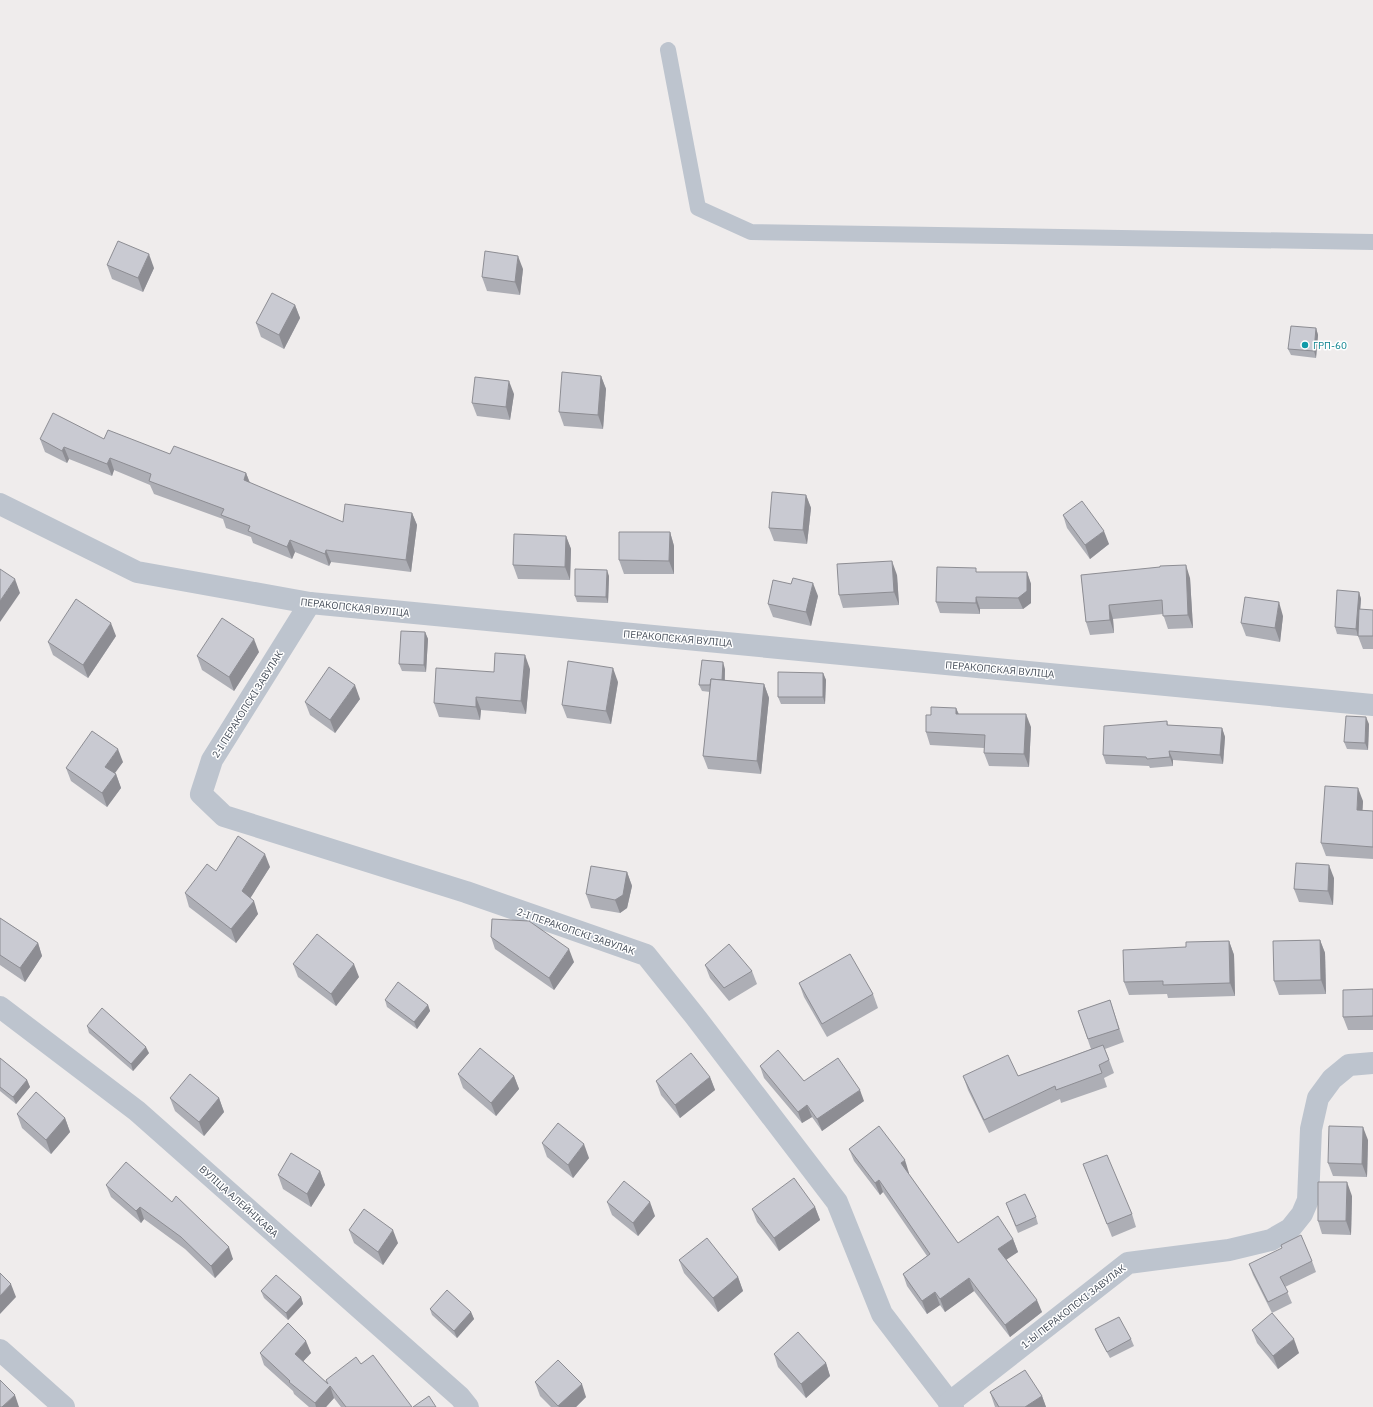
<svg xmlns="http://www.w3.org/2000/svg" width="1373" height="1407" font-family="'IBM Plex Sans',sans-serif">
	<rect width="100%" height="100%" fill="#efecec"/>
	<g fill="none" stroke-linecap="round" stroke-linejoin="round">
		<path stroke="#bdc4ce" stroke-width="16" d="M668 50 698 208 751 232 1373 242"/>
		<g stroke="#bdc4ce" stroke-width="22">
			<path d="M0 504 137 572 310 603 1373 705"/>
			<path d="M310 603 212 760 201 794 224 816 466 892 646 955 694 1015 837 1202 882 1314 953 1407"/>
			<path d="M0 1007 137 1111 460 1397 468 1407"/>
			<path d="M0 1350 64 1407"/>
			<path d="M949 1403 1128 1263 1229 1250 1271 1240 1290 1229 1302 1214 1308 1200 1311 1129 1318 1098 1332 1079 1349 1065 1373 1063"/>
		</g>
	</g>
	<g fill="#adaeb5">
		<path d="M107 265 154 268 143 292 112 279Z"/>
		<path d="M523 269 520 295 487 291 482 277Z"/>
		<path d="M295 305 300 318 284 349 261 337 256 323Z"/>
		<path d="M1316 328 1318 335 1316 358 1291 355 1288 349Z"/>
		<path d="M601 376 606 389 603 429 564 426 559 412Z"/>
		<path d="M514 394 510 420 477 416 472 403Z"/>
		<path d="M40 439H104L170 454 246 473 250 483 343 522 412 513 417 525 411 572 331 562 329 566 295 552 292 559 253 543 251 537 226 528 223 519 154 494 150 485 114 470 112 476 69 459 67 463 45 452Z"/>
		<path d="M806 495 811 508 807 544 774 541 769 528Z"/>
		<path d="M1063 515 1109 544 1090 559 1067 528Z"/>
		<path d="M670 532 674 546V574H624L619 560Z"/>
		<path d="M566 536 571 549 570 580 518 579 513 565Z"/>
		<path d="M978 572H1027L1031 584V603L1023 609H980V614L940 613 936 602Z"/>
		<path d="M897 575 899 605 843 608 839 595Z"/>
		<path d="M1081 575 1190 578 1193 628 1168 629 1163 614 1113 619 1114 633 1090 635 1086 622Z"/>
		<path d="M609 576 608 603 577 602 575 596Z"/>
		<path d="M1359 592 1361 599 1360 610H1373V649H1363L1358 636 1337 634 1335 627Z"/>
		<path d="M818 596 811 626 773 617 768 604Z"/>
		<path d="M1283 616 1280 642 1246 636 1241 623Z"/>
		<path d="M425 632 428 639 426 672 402 671 399 664Z"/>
		<path d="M116 636 88 678 53 655 48 642Z"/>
		<path d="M259 652 234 691 202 670 197 656Z"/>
		<path d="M530 669 526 714 481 710 480 720 439 717 434 703 494 672Z"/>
		<path d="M725 669V680L764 684 769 698 761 774 708 769 703 756 710 692 702 691 699 685Z"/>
		<path d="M823 673 826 680 825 704H781L778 697Z"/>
		<path d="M618 682 611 724 567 718 562 705Z"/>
		<path d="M360 699 335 733 310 715 305 702Z"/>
		<path d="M956 708 959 714 1031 727 1029 767 989 766 984 753V748L930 745 926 732 931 715Z"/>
		<path d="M1167 721 1168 725 1222 728 1225 737 1223 764 1173 760V766L1150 768 1149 766 1106 764 1103 755Z"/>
		<path d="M1369 724 1368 750 1347 749 1344 742Z"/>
		<path d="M123 762 114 773 116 774 121 788 107 807 71 781 66 768Z"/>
		<path d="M1363 801 1362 810 1373 811V859L1326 856 1321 843Z"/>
		<path d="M270 867 250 898 258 914 236 943 189 907 185 893Z"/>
		<path d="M627 872 632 886 627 908 620 913 591 908 586 894Z"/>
		<path d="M1334 878 1333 905 1299 902 1294 889Z"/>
		<path d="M0 918 38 943 42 956 25 982 0 965Z"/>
		<path d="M491 937 574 962 554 990 495 949Z"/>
		<path d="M1320 940 1325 953 1326 994 1279 995 1274 981Z"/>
		<path d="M1229 941 1234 955 1235 996 1168 998 1167 994 1129 995 1124 982 1186 947Z"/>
		<path d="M293 964 359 977 336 1006 298 977Z"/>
		<path d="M705 965 752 971 757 984 729 1001 710 978Z"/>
		<path d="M799 983 873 994 878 1008 827 1037 804 997Z"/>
		<path d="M1373 989V1030H1348L1343 1017Z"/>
		<path d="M385 1000 428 1005 430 1011 417 1029 387 1007Z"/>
		<path d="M1110 1000 1124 1042 1105 1049 1114 1073 1104 1078 1107 1087 1061 1103 1060 1099 989 1133 968 1090 963 1076H1018L1091 1049 1078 1011Z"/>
		<path d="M87 1026 149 1053 133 1071 89 1033Z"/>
		<path d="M0 1058 27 1080 30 1087 16 1104 0 1091Z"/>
		<path d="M760 1066 804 1081 864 1101 822 1131 812 1117 802 1123 764 1078Z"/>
		<path d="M458 1074 514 1076 519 1089 496 1116 463 1088Z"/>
		<path d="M710 1077 715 1090 680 1118 661 1095 656 1081Z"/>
		<path d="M170 1098H219L224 1112 204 1136 175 1111Z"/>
		<path d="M17 1114 65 1118 70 1132 51 1154 22 1128Z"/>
		<path d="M1368 1140 1367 1177 1333 1176 1328 1163Z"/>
		<path d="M542 1143 589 1158 573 1178 547 1157Z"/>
		<path d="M849 1149 909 1173H908L958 1243 1013 1239 1018 1252 1006 1259 1042 1312 1010 1337 974 1291 945 1312 940 1305 927 1314 907 1286 903 1274 927 1256 883 1192 880 1195 854 1161Z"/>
		<path d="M1083 1164 1132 1214 1136 1227 1112 1237Z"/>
		<path d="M320 1171 325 1185 311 1207 283 1189 278 1175Z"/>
		<path d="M106 1185 233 1259 215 1278 185 1249 144 1219 141 1223 111 1197Z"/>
		<path d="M1352 1196 1351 1235 1322 1234 1318 1221Z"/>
		<path d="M607 1202 655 1216 638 1236 612 1215Z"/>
		<path d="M1006 1203 1036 1217 1038 1224 1018 1233Z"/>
		<path d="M815 1207 820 1220 779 1251 757 1222 752 1209Z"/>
		<path d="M349 1230 398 1243 383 1265 354 1243Z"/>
		<path d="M679 1260 738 1277 743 1291 718 1312 684 1273Z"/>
		<path d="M1312 1261 1316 1272 1285 1287 1292 1303 1272 1313 1253 1275 1249 1264Z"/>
		<path d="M261 1291 301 1297 303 1304 288 1320 264 1298Z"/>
		<path d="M430 1309 471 1312 474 1319 457 1338 432 1315Z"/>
		<path d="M1095 1329 1131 1339 1134 1346 1110 1358 1098 1336Z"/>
		<path d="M1252 1330 1299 1353 1278 1369 1257 1343Z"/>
		<path d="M260 1353H311L303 1361 326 1382 361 1364 412 1407H341L334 1398 326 1407H309L294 1394 293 1391 264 1365Z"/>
		<path d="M774 1354 826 1363 830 1376 806 1398 778 1367Z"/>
		<path d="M535 1382 586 1397 576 1407H551L540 1396Z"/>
		<path d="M990 1392 1042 1396 1046 1407H995Z"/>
	</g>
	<g fill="#8d8d93">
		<path d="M149 254 154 268 143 292 138 278Z"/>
		<path d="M518 256 523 269 520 295 515 282Z"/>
		<path d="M295 305 300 318 284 349 279 335Z"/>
		<path d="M1316 328 1318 335 1316 358 1314 351Z"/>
		<path d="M601 376 606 389 603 429 598 415Z"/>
		<path d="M509 381 514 394 510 420 506 407Z"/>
		<path d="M64 447 69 459 67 463 62 451Z"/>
		<path d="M110 458 114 470 112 476 107 464Z"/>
		<path d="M246 473 251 486 244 480Z"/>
		<path d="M806 495 811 508 807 544 803 530Z"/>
		<path d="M412 513 417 525 411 572 406 560Z"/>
		<path d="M1104 531 1109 544 1090 559 1085 545Z"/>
		<path d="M670 532 674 546V574L669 561Z"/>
		<path d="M566 536 571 549 570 580 565 567Z"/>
		<path d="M290 540 295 552 292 559 287 547Z"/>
		<path d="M326 550 331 562 329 566 325 554Z"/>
		<path d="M892 561 897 575 899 605 894 592Z"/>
		<path d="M1186 565 1190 578 1193 628 1188 615Z"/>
		<path d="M607 570 609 576 608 603 606 597Z"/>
		<path d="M1027 572 1031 584V603L1023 609 1018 598Z"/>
		<path d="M15 579 20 593 0 622V601Z"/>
		<path d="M813 583 818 596 811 626 806 612Z"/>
		<path d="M1359 592 1361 599 1358 636 1356 629Z"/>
		<path d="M976 597 980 609V614L976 603Z"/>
		<path d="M1279 602 1283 616 1280 642 1275 628Z"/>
		<path d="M1109 605 1113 619 1114 633 1110 620Z"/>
		<path d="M111 623 116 636 88 678 83 665Z"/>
		<path d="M425 632 428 639 426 672 424 665Z"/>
		<path d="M254 639 259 652 234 691 229 677Z"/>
		<path d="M525 655 530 669 526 714 521 701Z"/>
		<path d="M723 662 725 669 724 693 721 686Z"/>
		<path d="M613 668 618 682 611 724 606 711Z"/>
		<path d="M823 673 826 680 825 704 823 697Z"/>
		<path d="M764 684 769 698 761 774 757 761Z"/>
		<path d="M355 685 360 699 335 733 330 720Z"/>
		<path d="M476 697 481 710 480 720 476 707Z"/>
		<path d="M956 708 961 721 956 714Z"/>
		<path d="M1026 714 1031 727 1029 767 1024 754Z"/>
		<path d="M1366 717 1369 724 1368 750 1365 743Z"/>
		<path d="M1222 728 1225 737 1223 764 1220 755Z"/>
		<path d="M118 749 123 762 110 780 105 767Z"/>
		<path d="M1169 751 1173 760V766L1170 757Z"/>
		<path d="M116 774 121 788 107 807 102 793Z"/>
		<path d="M1358 788 1363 801 1362 823 1357 810Z"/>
		<path d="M265 854 270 867 246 905 242 891Z"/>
		<path d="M1329 865 1334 878 1333 905 1328 891Z"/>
		<path d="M627 872 632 886 627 908 620 913 615 900Z"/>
		<path d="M254 901 258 914 236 943 231 929Z"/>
		<path d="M1320 940 1325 953 1326 994 1321 980Z"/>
		<path d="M1229 941 1234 955 1235 996 1230 983Z"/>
		<path d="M38 943 42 956 25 982 20 968Z"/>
		<path d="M569 949 574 962 554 990 549 978Z"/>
		<path d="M354 964 359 977 336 1006 331 994Z"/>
		<path d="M428 1005 430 1011 417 1029 414 1022Z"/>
		<path d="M146 1047 149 1053 133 1071 131 1064Z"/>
		<path d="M514 1076 519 1089 496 1116 491 1103Z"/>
		<path d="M710 1077 715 1090 680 1118 675 1105Z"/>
		<path d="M27 1080 30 1087 16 1104 13 1097Z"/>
		<path d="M860 1090 864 1101 822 1131 817 1119Z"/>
		<path d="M219 1098 224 1112 204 1136 199 1122Z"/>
		<path d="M807 1105 812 1117 802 1123 798 1112Z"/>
		<path d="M65 1118 70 1132 51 1154 46 1140Z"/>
		<path d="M1363 1127 1368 1140 1367 1177 1362 1164Z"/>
		<path d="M584 1144 589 1158 573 1178 568 1165Z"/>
		<path d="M905 1160 909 1173 906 1175 901 1163Z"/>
		<path d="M320 1171 325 1185 311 1207 307 1194Z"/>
		<path d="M879 1180 883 1192 880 1195 875 1183Z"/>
		<path d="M1347 1182 1352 1196 1351 1235 1346 1221Z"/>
		<path d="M650 1202 655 1216 638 1236 633 1223Z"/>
		<path d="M140 1207 144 1219 141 1223 136 1211Z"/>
		<path d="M815 1207 820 1220 779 1251 774 1238Z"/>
		<path d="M393 1230 398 1243 383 1265 378 1252Z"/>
		<path d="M1013 1239 1018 1252 1003 1262 998 1249Z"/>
		<path d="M229 1247 233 1259 215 1278 211 1266Z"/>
		<path d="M738 1277 743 1291 718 1312 713 1298Z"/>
		<path d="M969 1278 974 1291 945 1312 940 1299Z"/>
		<path d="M11 1284 16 1297 0 1314V1296Z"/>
		<path d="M935 1292 940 1305 927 1314 922 1301Z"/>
		<path d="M301 1297 303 1304 288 1320 286 1313Z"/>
		<path d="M1037 1300 1042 1312 1010 1337 1005 1325Z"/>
		<path d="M471 1312 474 1319 457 1338 454 1331Z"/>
		<path d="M1294 1339 1299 1353 1278 1369 1273 1356Z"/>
		<path d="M306 1341 311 1353 299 1366 295 1354Z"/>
		<path d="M826 1363 830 1376 806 1398 801 1384Z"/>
		<path d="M582 1384 586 1397 576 1407H559L558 1406Z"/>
		<path d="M330 1386 334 1398 326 1407H316L315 1403Z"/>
		<path d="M15 1395 19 1407H2Z"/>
		<path d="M1042 1396 1046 1407H1025Z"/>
	</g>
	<g fill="#c9cad2" stroke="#8d8d93">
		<path d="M118 241 149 254 138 278 107 265Z"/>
		<path d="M485 251 518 256 515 282 482 277Z"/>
		<path d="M272 293 295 305 279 335 256 323Z"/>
		<path d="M1291 326 1316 328 1314 351 1288 349Z"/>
		<path d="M562 372 601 376 598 415 559 412Z"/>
		<path d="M475 377 509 381 506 407 472 403Z"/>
		<path d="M53 413 104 439 108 430 170 454 174 446 246 473 244 480 343 522 345 504 412 513 406 560 326 550 325 554 290 540 287 547 248 531 250 526 221 515 224 509 149 481 151 474 110 458 107 464 64 447 62 451 40 439Z"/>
		<path d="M772 492 806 495 803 530 769 528Z"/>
		<path d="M1082 501 1104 531 1085 545 1063 515Z"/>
		<path d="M619 532H670L669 561 619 560Z"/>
		<path d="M514 534 566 536 565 567 513 565Z"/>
		<path d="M892 561 894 592 839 595 837 564Z"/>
		<path d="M1186 565 1188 615 1163 616 1162 600 1109 605 1110 620 1086 622 1081 575 1160 567V566Z"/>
		<path d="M937 567 976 568V572H1027V591L1018 598 976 597V603L936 602Z"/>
		<path d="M0 569 15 579 0 601Z"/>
		<path d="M575 569 607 570 606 597 575 596Z"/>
		<path d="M793 578 813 583 806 612 768 604 773 580 791 584Z"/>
		<path d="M1337 590 1359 592 1356 629 1335 627Z"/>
		<path d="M1245 597 1279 602 1275 628 1241 623Z"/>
		<path d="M76 599 111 623 83 665 48 642Z"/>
		<path d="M1359 609 1373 610V636H1358Z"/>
		<path d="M222 618 254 639 229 677 197 656Z"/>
		<path d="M401 631 425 632 424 665 399 664Z"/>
		<path d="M495 653 525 655 521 701 476 697V707L434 703 436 668 494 672Z"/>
		<path d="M702 660 723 662 722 680 711 679 710 685H699Z"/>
		<path d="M568 661 613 668 606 711 562 705Z"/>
		<path d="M329 667 355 685 330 720 305 702Z"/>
		<path d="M778 672 823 673V697H778Z"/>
		<path d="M711 679 764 684 757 761 703 756Z"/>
		<path d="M931 707 956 708V714H1026L1024 754 984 753 985 735 926 732V715H931Z"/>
		<path d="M1346 716 1366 717 1365 743 1344 742Z"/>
		<path d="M1167 721V725L1222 728 1220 755 1169 751 1170 757 1147 759 1146 757 1103 755 1104 726Z"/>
		<path d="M92 731 118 749 105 767 116 774 102 793 66 768Z"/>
		<path d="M1325 786 1358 788 1357 810 1373 811V847L1321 843Z"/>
		<path d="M238 836 265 854 242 891 254 901 231 929 185 893 207 864 216 871Z"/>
		<path d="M1296 863 1329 865 1328 891 1294 889Z"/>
		<path d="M591 866 627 872 623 895 615 900 586 894Z"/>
		<path d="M0 918 38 943 20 968 0 955Z"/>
		<path d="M492 919 529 921 569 949 549 978 491 937Z"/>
		<path d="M317 934 354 964 331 994 293 964Z"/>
		<path d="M1320 940 1321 980 1274 981 1273 941Z"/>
		<path d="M1229 941 1230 983 1163 985V981L1124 982 1123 950 1186 947V942Z"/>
		<path d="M729 944 752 971 724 988 705 965Z"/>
		<path d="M850 954 873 994 822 1024 799 983Z"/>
		<path d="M398 982 428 1005 414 1022 385 1000Z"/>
		<path d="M1373 989V1016L1343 1017V990Z"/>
		<path d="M1110 1000 1119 1029 1088 1039 1078 1011Z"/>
		<path d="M102 1008 146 1047 131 1064 87 1026Z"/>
		<path d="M1103 1045 1109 1060 1099 1065 1102 1073 1056 1090 1055 1086 984 1120 963 1076 1008 1055 1018 1076Z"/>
		<path d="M480 1048 514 1076 491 1103 458 1074Z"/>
		<path d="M778 1050 804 1081 838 1058 860 1090 817 1119 807 1105 798 1112 760 1066Z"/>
		<path d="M691 1053 710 1077 675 1105 656 1081Z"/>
		<path d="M0 1058 27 1080 13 1097 0 1087Z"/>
		<path d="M190 1074 219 1098 199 1122 170 1098Z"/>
		<path d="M36 1092 65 1118 46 1140 17 1114Z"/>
		<path d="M558 1123 584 1144 568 1165 542 1143Z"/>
		<path d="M879 1126 905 1160 901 1163 958 1243 998 1216 1013 1239 998 1249 1037 1300 1005 1325 969 1278 940 1299 935 1292 922 1301 903 1274 930 1254 879 1180 875 1183 849 1149Z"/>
		<path d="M1329 1126 1363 1127 1362 1164 1328 1163Z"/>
		<path d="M291 1153 320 1171 307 1194 278 1175Z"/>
		<path d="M1107 1155 1132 1214 1107 1224 1083 1164Z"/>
		<path d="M126 1162 172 1202 176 1196 229 1247 211 1266 181 1237 140 1207 136 1211 106 1185Z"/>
		<path d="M794 1178 815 1207 774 1238 752 1209Z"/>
		<path d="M624 1181 650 1202 633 1223 607 1202Z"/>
		<path d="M1318 1182H1347L1346 1221H1318Z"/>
		<path d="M1025 1194 1036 1217 1016 1226 1006 1203Z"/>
		<path d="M364 1209 393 1230 378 1252 349 1230Z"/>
		<path d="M1301 1235 1312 1261 1280 1277 1288 1292 1268 1302 1249 1264 1282 1248 1281 1245Z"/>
		<path d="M707 1238 738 1277 713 1298 679 1260Z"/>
		<path d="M0 1273 11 1284 0 1296Z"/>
		<path d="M276 1275 301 1297 286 1313 261 1291Z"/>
		<path d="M447 1290 471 1312 454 1331 430 1309Z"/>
		<path d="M1272 1313 1294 1339 1273 1356 1252 1330Z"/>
		<path d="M1119 1317 1131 1339 1107 1352 1095 1329Z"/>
		<path d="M288 1323 306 1341 295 1354 328 1384 326 1380 356 1357 361 1364 373 1355 412 1407H346L330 1386 315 1403 289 1382 290 1381 260 1353Z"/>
		<path d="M798 1332 826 1363 801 1384 774 1354Z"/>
		<path d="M558 1360 582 1384 558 1406 535 1382Z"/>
		<path d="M1025 1370 1042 1396 1025 1407H999L990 1392Z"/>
		<path d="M0 1380 15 1395 2 1407H0Z"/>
		<path d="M429 1396 436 1407H413Z"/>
	</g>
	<circle fill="#0f9aa8" stroke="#fff" stroke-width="1.5" cx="1305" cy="345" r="4"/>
	<g text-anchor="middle" stroke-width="3" stroke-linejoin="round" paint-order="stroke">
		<g font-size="10" fill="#0d838f" stroke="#fff" text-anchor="start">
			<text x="1313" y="349">ГРП-60</text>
		</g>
		<g font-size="10" fill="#454d59" stroke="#fff">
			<text transform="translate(355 607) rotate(6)" y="4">ПЕРАКОПСКАЯ ВУЛІЦА</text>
			<text transform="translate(678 638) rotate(5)" y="4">ПЕРАКОПСКАЯ ВУЛІЦА</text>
			<text transform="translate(1000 669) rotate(5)" y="4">ПЕРАКОПСКАЯ ВУЛІЦА</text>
			<text transform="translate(247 704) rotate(-58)" y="4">2-І ПЕРАКОПСКІ ЗАВУЛАК</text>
			<text transform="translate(576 931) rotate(19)" y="4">2-І ПЕРАКОПСКІ ЗАВУЛАК</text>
			<text transform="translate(239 1201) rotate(42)" y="4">ВУЛІЦА АЛЕЙНІКАВА</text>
			<text transform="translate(1073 1306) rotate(-38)" y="4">1-Ы ПЕРАКОПСКІ ЗАВУЛАК</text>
		</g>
	</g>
</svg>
